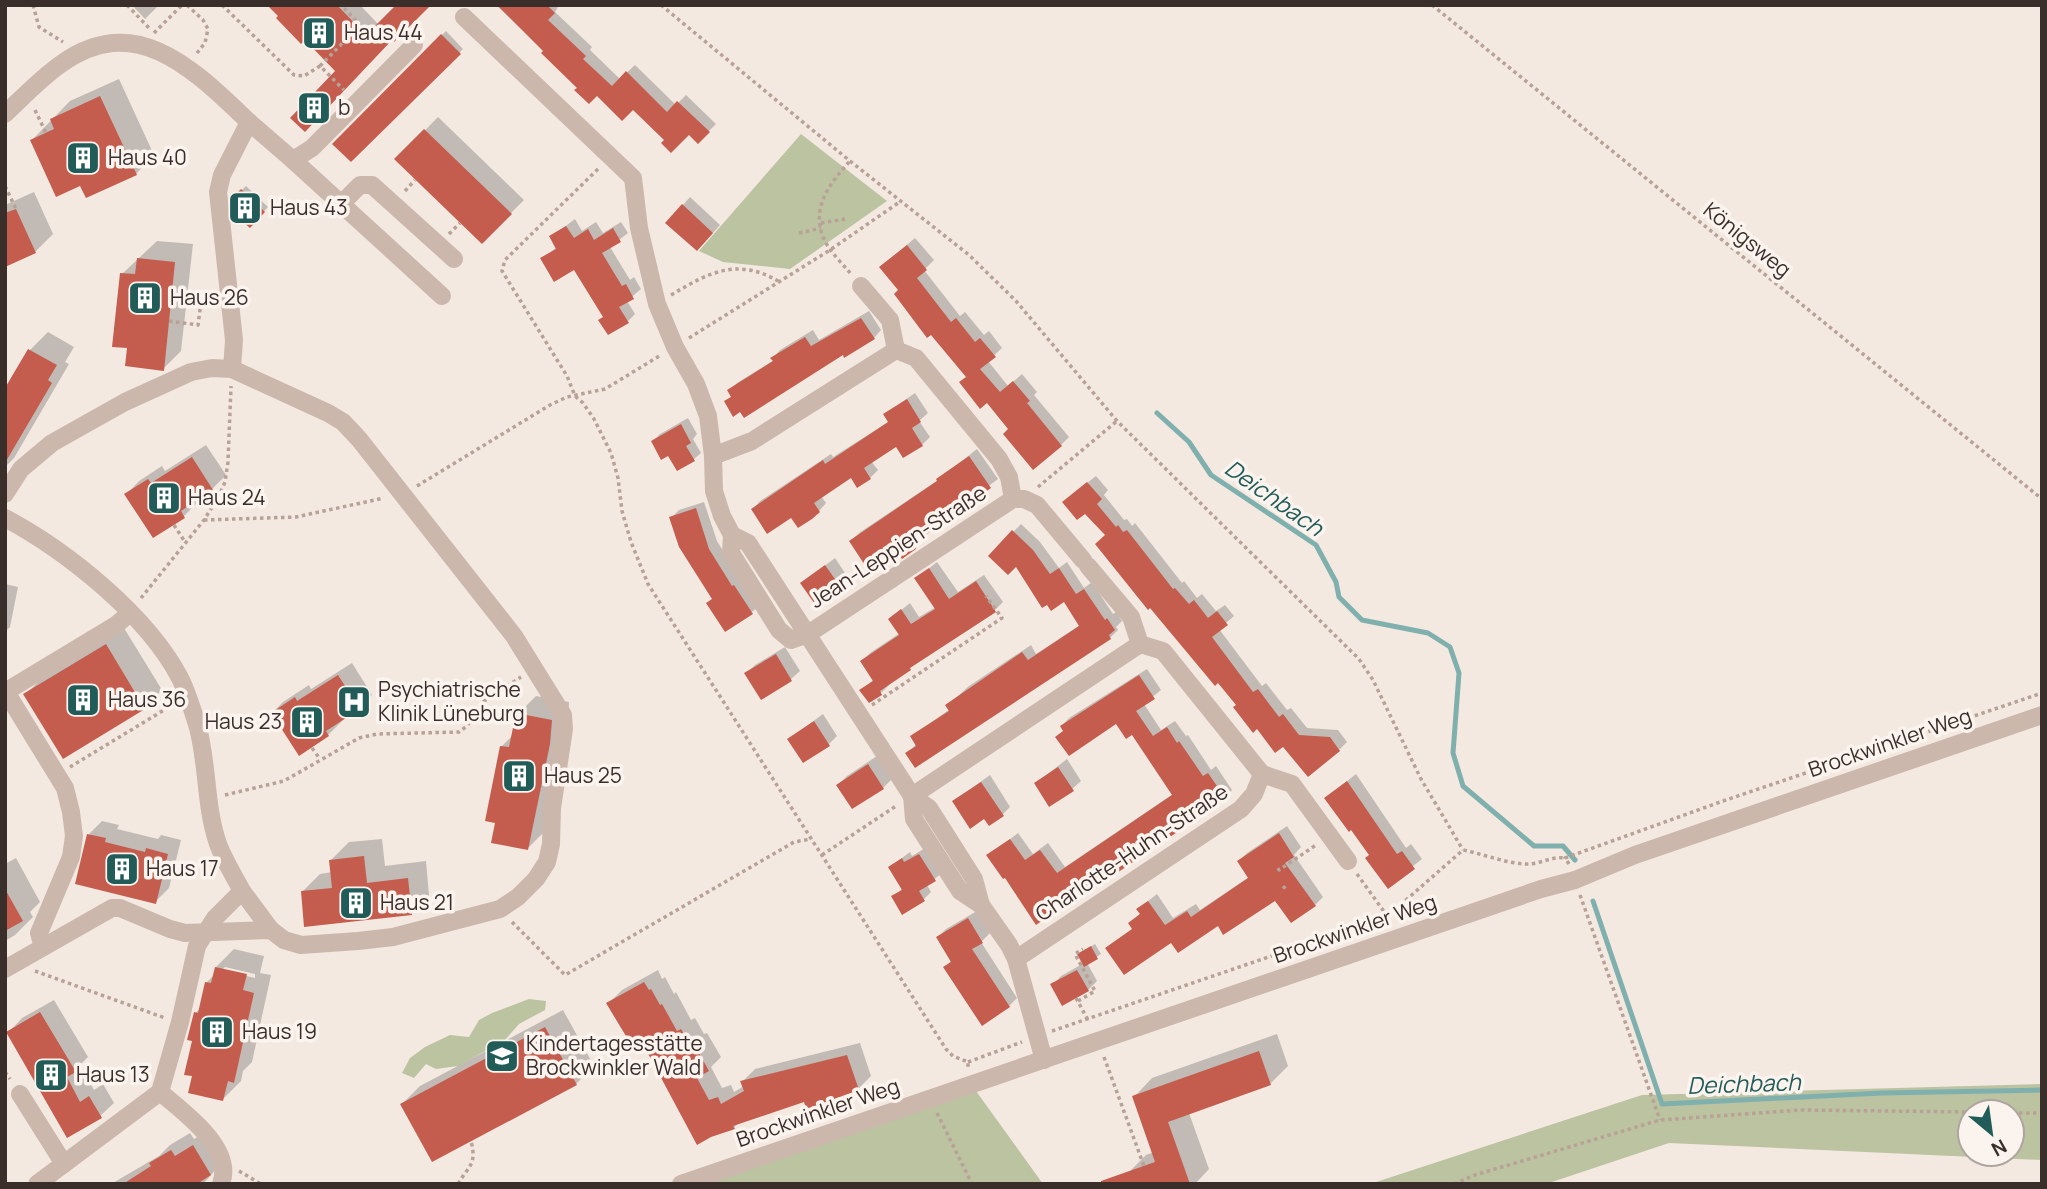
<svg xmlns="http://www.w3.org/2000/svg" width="2047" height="1189" font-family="Manrope,sans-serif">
	<rect width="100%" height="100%" fill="#f3e9e1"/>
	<g fill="#bbc3a1" fill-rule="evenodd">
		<path d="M801 134 887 201 790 269 723 262 699 251Z"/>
		<path d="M529 999 546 1001 545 1010 519 1024 505 1040 458 1066 436 1069 426 1064 414 1078 402 1073 410 1058 425 1047 450 1035 469 1037 479 1020 492 1013Z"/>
		<path d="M2042 1084V1160L1669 1143 1546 1184H1370L1642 1095ZM1970 1112H2012V1154H1970Z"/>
		<path d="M976 1091 1043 1184H706Z"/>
	</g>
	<g fill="#0003" fill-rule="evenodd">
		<path d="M132 5H159L145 19Z"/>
		<path d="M270 5H360L379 25 337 71Z"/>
		<path d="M496 5H559L555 12 592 47 590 50 620 79 635 65 676 105 686 95 716 124 698 142 689 133 667 140 633 108 579 88 545 51Z"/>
		<path d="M446 31 463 49 351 160 335 144Z"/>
		<path d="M119 79 154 155 136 174 81 184 32 140 70 101Z"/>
		<path d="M438 117 524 200 482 242 397 159Z"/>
		<path d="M246 186 268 207 250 226 232 200Z"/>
		<path d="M34 192 53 234 35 252 5 265V205Z"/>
		<path d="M690 197 720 225 705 242 667 223Z"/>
		<path d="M575 219 582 231 596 222 603 233 621 222 628 233 610 247 630 280 634 277 641 289 627 301 635 314 628 321 605 316 575 267 542 259 557 247 551 237Z"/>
		<path d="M915 238 934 260 924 270 960 316 965 312 984 335 989 331 1002 348 988 361 1008 386 1022 374 1037 392 1034 395 1069 437 1061 445 1010 428 900 290 889 260Z"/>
		<path d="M157 241 193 244 181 351 163 369 129 347 122 274Z"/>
		<path d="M869 311 881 330 874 338 741 409 726 402 732 396 729 391 737 383 774 360 773 358 780 350 813 330 819 340Z"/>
		<path d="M48 332 74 347 65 362 69 364 14 458 5 467V392L30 350Z"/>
		<path d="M915 393 928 413 919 421 930 437 922 445 904 456 896 444 871 461 878 470 870 478 858 486 851 476 821 496 826 503 819 511 792 516 753 509 760 501 831 454 833 457 890 421 885 414Z"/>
		<path d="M688 418 697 434 693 439 701 453 693 460 669 453 653 441 660 434Z"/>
		<path d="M206 445 226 475 212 489 195 500 197 503 184 516 126 495 139 481 162 466 165 471Z"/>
		<path d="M977 449 998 479 921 536 923 540 915 548 899 552 851 541 859 533 938 480Z"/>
		<path d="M1096 476 1108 490 1104 495 1124 520 1127 519 1132 526 1135 523 1182 583 1184 581 1197 598 1202 594 1216 611 1225 605 1234 616 1219 629 1262 686 1266 683 1287 710 1291 708 1307 728 1338 730 1347 742 1339 750 1284 745 1238 705 1107 534 1072 495Z"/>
		<path d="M704 502 717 541 741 580 760 605 752 612 713 598 671 518 679 510Z"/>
		<path d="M1021 524 1040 542 1059 568 1067 562 1084 588 1092 582 1113 614 1116 612 1122 621 1116 627 1118 630 1110 638 907 753 917 744 912 736 950 709 948 705 969 686 1031 645 1036 654 1080 625 1064 600 1017 564 990 556Z"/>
		<path d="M835 558 849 579 841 588 802 583Z"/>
		<path d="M937 562 958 592 984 575 1003 602 995 610 918 660 888 683 889 685 881 693 862 690 874 679 862 661 870 653 900 633 890 619 910 603 919 617 936 607 917 578Z"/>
		<path d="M5 584 18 587 10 627 5 632Z"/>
		<path d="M124 628 162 690 144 708 26 694 44 676Z"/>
		<path d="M785 647 800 671 791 679 761 698 746 674 755 665Z"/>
		<path d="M352 663 372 695 359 708 341 720 342 721 328 735 281 726 270 715 283 702 309 685 311 689Z"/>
		<path d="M1147 669 1161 690 1144 704 1161 730 1175 721 1186 736 1188 735 1211 770 1216 766 1232 790 1224 798 1062 908 1005 876 988 856 1018 833 1033 854 1048 843 1065 867 1173 794 1133 733 1116 721 1065 730 1062 726 1069 718Z"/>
		<path d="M536 696 569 702 568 724 546 830 528 848 497 822 502 746 513 735 518 714Z"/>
		<path d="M823 714 837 736 829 744 789 739Z"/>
		<path d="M877 756 892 779 883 788 838 785 847 776Z"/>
		<path d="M1067 759 1081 781 1072 789 1036 783Z"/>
		<path d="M1356 774 1406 848 1411 844 1422 859 1388 886 1371 854 1326 798Z"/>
		<path d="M990 775 1010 807 1002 815 985 817 954 801Z"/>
		<path d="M102 821 119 825 117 829 158 839 161 835 181 840 169 888 155 902 89 834Z"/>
		<path d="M1287 826 1301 847 1294 855 1323 897 1315 905 1276 898 1218 924 1171 940 1107 948 1134 928 1130 923 1141 913 1138 909 1157 894 1173 918 1196 904 1200 910 1249 877 1239 861 1247 853Z"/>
		<path d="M382 839 385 866 426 861 429 895 411 913 302 892 320 874 332 872 331 860 349 842Z"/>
		<path d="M927 847 942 873 927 885 931 892 924 899 893 897 903 888 890 867 910 852 912 856Z"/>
		<path d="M16 858 40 902 30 912 33 917 15 935 5 941V864Z"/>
		<path d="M977 911 990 933 981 942 1017 998 1009 1006 982 1023 945 967 952 960 938 937 946 929Z"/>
		<path d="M1095 944 1101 954 1087 963 1097 981 1088 990 1053 985 1061 976 1084 963 1083 951Z"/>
		<path d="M234 949 264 956 260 973 271 975 252 1062 243 1071 241 1081 223 1099 194 1075 195 1013 201 1008 206 983 215 974 216 967ZM225 967 255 974V978L222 970Z"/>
		<path d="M658 970 662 979 665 977 674 994 676 992 691 1020 695 1018 704 1034 707 1033 721 1057 711 1067 722 1088 731 1085 734 1092 744 1086 742 1082 755 1069 860 1043 871 1076 858 1089 826 1100 820 1105 805 1100 739 1122 734 1128 644 1044 609 1003 622 990Z"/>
		<path d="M54 1000 88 1057 80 1065 94 1090 103 1084 114 1103 100 1116 68 1135 9 1032 22 1018Z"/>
		<path d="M563 1010 594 1066 576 1084 402 1104 420 1086Z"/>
		<path d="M1277 1034 1288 1066 1270 1084 1189 1113 1209 1169 1195 1184H1131L1128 1173 1146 1155 1154 1152 1134 1097 1152 1078Z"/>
		<path d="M212 1128 228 1156 203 1184H111L159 1156 170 1145 190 1133 194 1139Z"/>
	</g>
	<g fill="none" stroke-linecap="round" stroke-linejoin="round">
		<g stroke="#80b0ad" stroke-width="5">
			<path d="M1157 413 1189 442 1211 475 1316 545 1336 582 1339 597 1362 620 1428 633 1450 647 1459 673 1453 753 1463 786 1534 846H1563L1575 860"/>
			<path d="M1593 901 1662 1104 1882 1093 2042 1090"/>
		</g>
	</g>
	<g fill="#c45d4e">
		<path d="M267 5H337L366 35 396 5H431L394 42 392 40 305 132 290 118 335 71 305 40 301 44 276 18 278 16Z"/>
		<path d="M497 5H547L555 13 548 20 586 56 583 59 612 86 626 71 667 112 677 101 710 132 698 144 689 135 671 153 661 143 664 140 633 110 622 121 597 96 589 104 574 90 577 88 541 53 543 51Z"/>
		<path d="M441 34 461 54 351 162 332 144Z"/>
		<path d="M100 96 137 175 86 198 80 186 56 197 30 140 54 129 50 119Z"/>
		<path d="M424 129 512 214 482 244 394 159Z"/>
		<path d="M241 189 265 212 250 228 231 211 230 200Z"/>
		<path d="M682 204 713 233 697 251 665 223Z"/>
		<path d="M16 209 36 253 5 267V213Z"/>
		<path d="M566 226 574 238 588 229 594 240 613 228 621 242 602 253 622 286 626 284 634 299 619 307 629 323 608 335 598 320 603 317 574 270 554 282 540 258 556 249 549 236Z"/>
		<path d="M907 245 927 270 917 278 951 322 956 318 975 342 980 338 996 357 980 369 1000 392 1013 381 1030 401 1027 403 1062 446 1033 470 1003 434 1008 429 987 403 980 409 959 382 966 377 931 335 927 338 894 294 898 290 879 267Z"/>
		<path d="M137 258 175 262 164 371 125 366 127 348 112 347 120 273 135 274Z"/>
		<path d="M861 318 875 339 844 358 843 355 744 418 740 412 733 417 724 401 731 397 727 390 773 361 770 358 805 337 811 346Z"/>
		<path d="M28 349 57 365 48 380 52 383 5 463V388Z"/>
		<path d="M907 399 921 422 912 428 923 446 903 458 896 447 864 468 871 479 857 488 851 478 814 503 820 512 812 519 798 528 791 518 767 534 751 509 823 460 825 464 888 422 883 414Z"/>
		<path d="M681 424 691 443 686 446 695 461 677 471 668 456 661 460 651 441Z"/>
		<path d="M969 456 991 488 913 544 916 549 902 559 899 554 870 573 849 541 937 481 936 479Z"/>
		<path d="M192 457 213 490 181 511 185 518 153 538 124 494 148 479 151 483Z"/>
		<path d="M1087 482 1102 499 1097 504 1116 527 1118 525 1123 532 1127 530 1173 589 1175 588 1189 604 1194 600 1208 618 1217 611 1228 625 1212 637 1253 692 1258 689 1279 717 1283 714 1299 735 1330 737 1340 751 1308 777 1283 747 1275 753 1257 729 1253 733 1233 707 1236 705 1218 683 1215 686 1150 608 1148 610 1095 544 1105 535 1085 514 1077 520 1062 502Z"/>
		<path d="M696 508 709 549 732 586 734 585 753 614 725 632 706 603 712 599 679 547 669 517Z"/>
		<path d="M1012 530 1033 550 1050 574 1059 568 1076 594 1084 589 1105 620 1107 618 1115 630 1109 635 1111 639 915 768 905 753 916 746 910 736 949 711 945 705 1022 652 1028 660 1079 626 1064 602 1051 611 1047 605 1042 608 1016 567 1008 575 988 556Z"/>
		<path d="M825 565 842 589 817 607 800 583Z"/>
		<path d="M929 568 949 599 976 581 996 612 910 668 911 670 880 691 882 695 869 703 859 690 873 681 860 661 899 635 888 619 901 609 911 624 935 609 914 578Z"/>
		<path d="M106 644 145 709 63 759 23 694Z"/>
		<path d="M776 654 792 681 761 700 744 673Z"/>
		<path d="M338 675 360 709 326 731 329 736 299 756 281 728 277 730 268 715 295 697 297 701Z"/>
		<path d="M1139 675 1155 699 1136 711 1153 736 1167 727 1177 743 1179 741 1203 776 1208 773 1226 799 1061 911 1060 908 1036 925 1005 878 1003 879 986 855 1010 839 1025 860 1040 850 1057 873 1172 795 1132 735 1126 739 1116 724 1069 756 1055 737 1063 731 1060 726Z"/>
		<path d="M516 713 552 720 550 744 528 850 491 843 495 823 485 821 500 746 509 747Z"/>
		<path d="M814 721 830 746 803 763 787 739Z"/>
		<path d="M868 764 884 789 852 809 836 785Z"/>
		<path d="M1058 767 1074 791 1049 807 1034 783Z"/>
		<path d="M1347 781 1397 854 1402 851 1415 869 1388 889 1365 858 1369 855 1351 830 1349 832 1324 798Z"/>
		<path d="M981 782 1004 816 989 826 984 819 970 829 952 801Z"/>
		<path d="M1279 833 1294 857 1285 863 1316 906 1291 923 1275 901 1223 935 1218 926 1178 953 1171 943 1124 975 1105 948 1132 929 1128 923 1140 914 1136 909 1148 901 1165 925 1187 911 1191 917 1248 878 1237 861Z"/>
		<path d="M87 834 106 838 105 842 145 852 146 848 168 854 156 904 75 884Z"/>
		<path d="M919 854 936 881 919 891 925 901 902 915 891 896 902 890 888 867 902 858 904 862Z"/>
		<path d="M364 856 367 883 408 878 412 915 304 927 301 891 332 888 329 860Z"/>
		<path d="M5 889 23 921 5 931Z"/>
		<path d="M968 918 983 943 972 949 1010 1007 982 1026 943 967 951 962 936 937Z"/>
		<path d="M1091 946 1098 959 1084 967 1077 954Z"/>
		<path d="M215 967 247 974 243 990 254 993 234 1083 228 1081 223 1101 188 1093 192 1076 184 1075 192 1041 187 1040 194 1012 198 1013 205 982 211 983Z"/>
		<path d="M1077 970 1089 991 1062 1006 1050 984Z"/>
		<path d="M644 982 649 990 651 989 660 1005 662 1004 677 1031 681 1029 691 1046 694 1044 709 1071 697 1078 709 1100 718 1097 721 1104 744 1091 740 1081 847 1055 859 1090 820 1104 821 1107 807 1111 804 1102 733 1126 735 1129 711 1137 697 1145 644 1046 635 1051 606 1003Z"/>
		<path d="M40 1012 76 1072 67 1077 80 1102 89 1096 102 1118 67 1138 6 1032Z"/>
		<path d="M545 1027 577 1085 432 1162 400 1104Z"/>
		<path d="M1259 1051 1271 1085 1168 1122 1190 1184H1101V1181L1155 1162 1132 1096Z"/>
		<path d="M193 1145 211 1175 197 1184H123L151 1166 149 1163 171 1150 175 1156Z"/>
	</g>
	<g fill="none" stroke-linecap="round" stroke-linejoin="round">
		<g stroke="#b8a197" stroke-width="3.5" stroke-dasharray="3.5 3.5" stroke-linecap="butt">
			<path d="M33 5 39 27 63 42"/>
			<path d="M127 5 150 29"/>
			<path d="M187 5 203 20 208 29 205 43 197 53"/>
			<path d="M222 5 294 75 304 76 320 66 344 90"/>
			<path d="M661 5 850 161 969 255 1016 301 1117 421 1359 659 1373 680 1421 779 1463 850"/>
			<path d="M1432 5 2042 499"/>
			<path d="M154 33 182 5"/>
			<path d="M320 66 360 25 344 8 346 5"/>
			<path d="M35 110 46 133"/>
			<path d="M598 169 505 260 502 271 567 376 575 396 583 403 594 419 611 453 618 478 622 511 631 542 648 584 946 1049 953 1056 968 1062V1069"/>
			<path d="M5 186 16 209"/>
			<path d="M405 191 415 180"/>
			<path d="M821 223 845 219"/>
			<path d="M799 233 821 228"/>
			<path d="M449 234 460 223"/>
			<path d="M850 273C841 262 828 250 823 237 811 206 831 182 850 161"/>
			<path d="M671 295C708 273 737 257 778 281"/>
			<path d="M169 321 198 325 201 302 214 303"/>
			<path d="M689 338 830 250 901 201"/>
			<path d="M417 486 550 405 567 397 605 389 661 355"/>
			<path d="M1038 487 1117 421"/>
			<path d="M204 520 296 517 384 498"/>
			<path d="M174 525 185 542"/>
			<path d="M141 598 204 520 219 496 225 482 228 462 231 386"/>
			<path d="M872 705 1002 618 986 596"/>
			<path d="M312 748 320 759"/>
			<path d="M70 767 174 704"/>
			<path d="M225 795 284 781 359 738 377 734 459 732 467 726 484 701 521 677"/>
			<path d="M822 855 896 806"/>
			<path d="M1569 864 1565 858 1723 801 2042 693"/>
			<path d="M1278 868 1279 870 1316 845"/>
			<path d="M1357 874 1385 913"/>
			<path d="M1283 886 1287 891"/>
			<path d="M1580 895 1660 1120"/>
			<path d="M512 922 565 975 794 842 811 839"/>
			<path d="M35 971 165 1018"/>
			<path d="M1076 998 1088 1020"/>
			<path d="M1078 1001 1095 991 1075 954 1083 949"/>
			<path d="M1052 1031 1374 921 1398 907 1463 850C1483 854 1505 863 1525 864 1539 865 1551 856 1565 858"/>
			<path d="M1104 1057 1144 1166"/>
			<path d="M968 1062 1022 1042"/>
			<path d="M5 1072 10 1079"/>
			<path d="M937 1113 972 1184"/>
			<path d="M2012 1113H2042"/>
			<path d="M239 1171 261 1184"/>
			<path d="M458 1184C469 1165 477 1165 471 1141"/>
			<path d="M1454 1184 1475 1175 1660 1120 1802 1110 1970 1112"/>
		</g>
		<g stroke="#ccb7ad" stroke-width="18">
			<path d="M464 17 633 178 639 228 657 304 675 347 696 384 708 416 713 456 714 491 722 516 732 535 731 553 779 630 791 640 808 634 1013 499 1009 477 999 459 916 358 896 350 752 441 713 456"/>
			<path d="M5 114C23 97 41 78 61 64 137 9 196 72 249 122L222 175 218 192 234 340 232 369"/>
			<path d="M249 122 293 160 312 148 414 45"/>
			<path d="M293 160 442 296"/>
			<path d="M341 204 360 185H372L454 259"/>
			<path d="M861 286 890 320 896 350"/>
			<path d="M5 494 21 469 52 443 125 402 191 372 212 368 232 369 328 413 343 422 359 439 514 636 563 715 564 729 552 808 551 844 547 862 536 879 518 897 500 909 393 937 358 941 301 945 284 940 271 930 185 933 170 929 120 908H112L5 969"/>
			<path d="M1013 499H1024L1037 505 1083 560"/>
			<path d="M5 518C67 551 147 615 180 678 188 694 193 711 198 728 208 766 205 806 218 844 224 860 234 876 242 891L215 918 197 946 180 1022 160 1092C183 1112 235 1148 221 1184"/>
			<path d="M732 535 748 543 912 796 929 808 974 879 981 905 1009 945 1016 959 1044 1060"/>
			<path d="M1088 566 1131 617 1140 644"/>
			<path d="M5 692 116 625 130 613"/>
			<path d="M6 692 65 788 71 812 74 836 71 857 39 933 43 947"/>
			<path d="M1262 774 1292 784 1348 861"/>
			<path d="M912 796 1140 644 1163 651 1262 774 1254 794 1241 809 1016 959"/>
			<path d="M912 796 914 819 960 891 981 905"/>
			<path d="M242 891 271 930"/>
			<path d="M20 1094 64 1164"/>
			<path d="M37 1184 160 1092"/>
			<path d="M681 1184 1541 889 1575 880 1635 855 2042 715"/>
		</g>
	</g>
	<defs>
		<g id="building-square" transform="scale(1.75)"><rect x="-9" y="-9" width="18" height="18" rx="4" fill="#215c59" stroke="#fbf3ee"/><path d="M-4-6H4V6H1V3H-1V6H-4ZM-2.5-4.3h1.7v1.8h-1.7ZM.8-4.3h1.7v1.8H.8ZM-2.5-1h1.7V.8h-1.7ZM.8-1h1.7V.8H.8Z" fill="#fff"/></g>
		<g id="hospital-square" transform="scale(1.75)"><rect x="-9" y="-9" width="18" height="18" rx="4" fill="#215c59" stroke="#fbf3ee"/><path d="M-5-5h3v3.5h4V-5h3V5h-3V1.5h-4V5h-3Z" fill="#fff"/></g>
		<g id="school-square" transform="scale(1.75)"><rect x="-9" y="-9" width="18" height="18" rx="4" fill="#215c59" stroke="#fbf3ee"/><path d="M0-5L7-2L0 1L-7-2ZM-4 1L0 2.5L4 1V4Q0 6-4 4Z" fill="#fff"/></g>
	</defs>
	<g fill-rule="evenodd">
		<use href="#building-square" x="319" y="33"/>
		<use href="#building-square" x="314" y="108"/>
		<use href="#building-square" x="83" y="158"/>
		<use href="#building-square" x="245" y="208"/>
		<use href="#building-square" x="145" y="298"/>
		<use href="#building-square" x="164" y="498"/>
		<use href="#building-square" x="83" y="700"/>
		<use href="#hospital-square" x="354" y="702"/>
		<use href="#building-square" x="307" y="722"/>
		<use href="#building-square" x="519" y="776"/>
		<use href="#building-square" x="122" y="869"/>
		<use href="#building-square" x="356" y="903"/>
		<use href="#building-square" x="217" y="1032"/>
		<use href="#school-square" x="502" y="1056"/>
		<use href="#building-square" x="51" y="1075"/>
	</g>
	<g text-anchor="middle" stroke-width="7" stroke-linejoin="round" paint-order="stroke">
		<g font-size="21" fill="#3a2e2b" stroke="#fbf3ee" text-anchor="start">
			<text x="344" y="40">Haus 44</text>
			<text x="338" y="115">b</text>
			<text x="108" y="165">Haus 40</text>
			<text x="270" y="215">Haus 43</text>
			<text x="170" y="305">Haus 26</text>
			<text x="188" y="505">Haus 24</text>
			<text x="378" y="697">Psychiatrische<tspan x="378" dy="24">Klinik Lüneburg</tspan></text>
			<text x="108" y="707">Haus 36</text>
			<text x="282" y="729" text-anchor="end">Haus 23</text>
			<text x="544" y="783">Haus 25</text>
			<text x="146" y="876">Haus 17</text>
			<text x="380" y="910">Haus 21</text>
			<text x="242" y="1039">Haus 19</text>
			<text x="526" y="1051">Kindertagesstätte<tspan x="526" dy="24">Brockwinkler Wald</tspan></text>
			<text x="76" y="1082">Haus 13</text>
		</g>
		<g font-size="21" fill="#3a2e2b" stroke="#fbf3ee">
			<text transform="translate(1747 240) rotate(39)" y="7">Königsweg</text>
			<text transform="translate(898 547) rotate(-33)" y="7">Jean-Leppien-Straße</text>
			<text transform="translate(1890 743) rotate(-19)" y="7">Brockwinkler Weg</text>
			<text transform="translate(1132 853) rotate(-34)" y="7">Charlotte-Huhn-Straße</text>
			<text transform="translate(1355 929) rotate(-19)" y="7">Brockwinkler Weg</text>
			<text transform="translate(818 1113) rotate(-19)" y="7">Brockwinkler Weg</text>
		</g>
		<g font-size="23" font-style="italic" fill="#215c59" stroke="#fbf3ee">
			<text transform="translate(1274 498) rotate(35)" y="8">Deichbach</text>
			<text transform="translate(1744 1084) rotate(-2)" y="8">Deichbach</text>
		</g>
	</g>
	<rect width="2047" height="1189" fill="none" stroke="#3a2e2b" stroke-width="14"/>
	<g transform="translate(1991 1133) rotate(151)"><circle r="33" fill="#fbf3ee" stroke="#aea4a0" stroke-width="2"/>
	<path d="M0-5L12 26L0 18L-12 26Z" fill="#215c59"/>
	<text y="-10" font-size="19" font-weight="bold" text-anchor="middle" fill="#3a2e2b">N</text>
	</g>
</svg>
